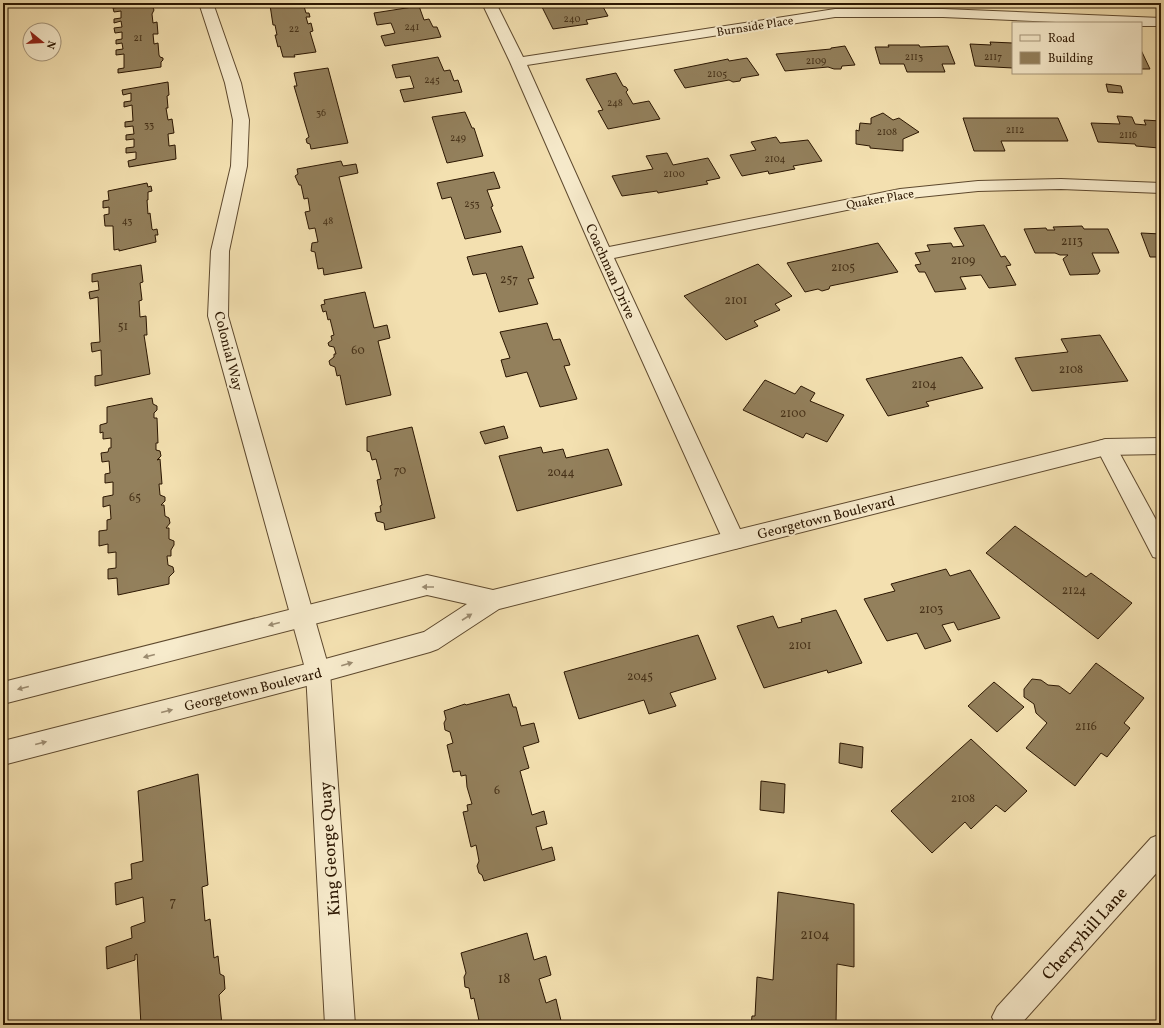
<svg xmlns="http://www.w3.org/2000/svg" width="1164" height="1028" font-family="Vollkorn,serif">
	<rect width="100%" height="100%" fill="#f3e0b0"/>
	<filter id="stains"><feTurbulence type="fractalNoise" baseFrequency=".005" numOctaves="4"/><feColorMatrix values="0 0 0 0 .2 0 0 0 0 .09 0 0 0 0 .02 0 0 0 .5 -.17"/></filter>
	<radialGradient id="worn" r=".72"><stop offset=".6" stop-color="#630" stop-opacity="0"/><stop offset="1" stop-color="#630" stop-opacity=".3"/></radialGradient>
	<g fill="#93805c" stroke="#2c1702">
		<path d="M151 3 154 10 152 14 153 23 157 22 158 34H153L154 44 158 43 159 55 160 57 163 58V60L161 62V67L118 73V69L124 68V54L116 55V50L123 49 122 43 116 44V40L122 39V32L115 33 114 28 122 27 121 21 114 23V19L121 18V11L114 12 113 8Z"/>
		<path d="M267 3H303L306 13H309L310 17H306L308 24 311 23 313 31 310 32 316 52 294 55 295 57H283L280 46 278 47 275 35H277L275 25H273L270 5H268Z"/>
		<path d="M540 3H581L583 6 601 3 608 16 586 20 588 24 553 29Z"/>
		<path d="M419 6 424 20 429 19 433 27H437L441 37 385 46 381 36 395 33 391 23 377 25 374 13Z"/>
		<path d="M990 42 1013 43V68L975 66 970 44 991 45Z"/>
		<path d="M888 45H919L920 47 948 46 955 64H942L945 72H907L904 64H880L875 47H889Z"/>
		<path d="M845 46 855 65 842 66 841 69H834L828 67 785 71 776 54 831 49V48Z"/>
		<path d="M1141 50 1150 69H1141Z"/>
		<path d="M438 57 444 71 450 70 454 81 458 80 462 92 404 102 400 90 414 88 410 76 396 78 392 65Z"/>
		<path d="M747 58 759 75 741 78 740 81 733 82 729 80 685 88 674 70 728 59 729 61Z"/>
		<path d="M328 68 348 143 311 149 310 144 307 143 306 139 309 137 294 86H297L294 73Z"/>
		<path d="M616 73 623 86 626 87 628 90 626 92 633 104 649 101 660 119 608 129 598 111 603 110 586 79Z"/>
		<path d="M168 82 169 95 167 96 168 108H166L168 120 172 119 174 133 168 134 169 146 175 145 176 159 129 167 128 161 136 159V152L126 153V148L134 147V139L126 140V135L134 134 133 126 125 127V122L133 121 132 105 124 107V102L131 101V93L123 95 122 90Z"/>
		<path d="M1106 84 1121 86 1123 93 1108 92Z"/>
		<path d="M465 112 472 128H474L483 156 447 163 432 117Z"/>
		<path d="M883 113 893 120 899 118 919 132 903 139V151L870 148V146L856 144V130L859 131 860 123 871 124V118Z"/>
		<path d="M1117 116 1132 117 1135 124 1146 125 1144 120 1161 121V145H1158L1159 148 1136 146 1135 144 1098 142 1091 123 1120 124Z"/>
		<path d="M963 118H1058L1068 141H1001L1005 151H974Z"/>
		<path d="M776 137 780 143 808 140 822 161 793 166 795 169 769 174 768 171 742 176 730 155 756 150 751 142Z"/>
		<path d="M667 153 673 165 708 158 720 178 706 181 708 184 658 193 657 191 622 196 612 176 653 169 646 156Z"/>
		<path d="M341 161 343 166 356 164 358 173 339 177 362 268 324 275 323 268 318 269 315 252 311 251 312 243 318 242 315 228 309 229 305 212 310 211 308 198 304 199 301 185H299L295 176 298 174 297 169Z"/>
		<path d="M494 172 500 188 487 190 493 206 491 207 501 232 465 239 451 197 442 199 437 183Z"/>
		<path d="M147 183 148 187 151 186 152 191 148 192V200H147L148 214 150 213 152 229 153 230 157 229 158 235H155L156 242 119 251V249L114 250 113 226H105L104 215 109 214V207L103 208V201L109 200 108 191Z"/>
		<path d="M984 225 1001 257 1005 256 1011 265 1006 266 1016 285 989 288 981 275 960 277 966 289 935 292 925 272H919L915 265 921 264 915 253 930 251 927 245 951 243 953 247 964 246 954 228Z"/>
		<path d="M1082 226 1084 229H1108L1119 253H1092L1100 271 1098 274 1070 275 1063 259 1068 255H1060L1055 253H1035L1024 229 1046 228 1047 230H1055L1053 227Z"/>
		<path d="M1141 233 1161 234V257H1150Z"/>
		<path d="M878 243 898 272 830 286 829 289 822 291 818 289 805 292 787 263Z"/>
		<path d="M522 246 534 278 528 279 538 304 499 312 486 273 473 275 467 257Z"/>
		<path d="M758 264 792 296 775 304 780 310 754 321 758 326 726 340 684 296Z"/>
		<path d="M141 265 143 282 140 283 142 300 139 301 140 317 146 316 147 335H144L150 374 95 386V376L102 375 101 350 92 352 91 343 100 342 98 297 90 299 89 292 99 290 98 281 92 282V274Z"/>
		<path d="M365 292 374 328 387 325 390 338 378 341 391 395 346 405 340 375 337 376 335 367 330 365 329 361 334 357V354H336L334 347 329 346 328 343 332 340 331 336 334 335 330 319 328 320 326 311 323 312 321 305 325 304 324 300Z"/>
		<path d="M547 323 553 340 560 339 570 365 564 366 577 399 540 407 527 372 506 377 501 360 510 358 500 332Z"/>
		<path d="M1100 335 1128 381 1032 391 1015 358 1068 352 1061 339Z"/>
		<path d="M962 357 983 388 926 402 929 406 888 416 866 379Z"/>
		<path d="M765 380 795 394 801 386 815 393 810 401 844 415 827 442 806 433 803 438 743 410Z"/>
		<path d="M152 398 153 404 157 406V410L154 413V418H157L158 443H156V450L160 451 161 456 157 460 160 459 162 484H159L160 495 165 497V501L161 505H164L165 516 169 518 170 523 166 528H169V539L174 541V545L171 550V556H167L168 565 173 567 174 572 169 577V584L118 595 117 578 108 579V569L116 568V552L108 553V544L99 546V531L107 530V520L111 519 110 505 103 507V497L113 495V482L105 483V474L110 473 109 461 102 462 101 453 108 452 109 448H111V438L103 439V432L100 433V425L107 423V407Z"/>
		<path d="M504 426 508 438 485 444 480 432Z"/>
		<path d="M412 427 435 518 385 530 384 523 377 521 375 513 381 512 380 506 382 505 377 480 381 479 376 459 372 460 370 452 367 451V437Z"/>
		<path d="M541 447 543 453 563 449 566 458 608 449 622 485 517 511 499 456Z"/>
		<path d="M1015 526 1086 577 1091 573 1132 603 1098 639 986 553Z"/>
		<path d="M946 569 950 576 970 570 1000 618 958 630 954 622 942 625 951 641 925 649 917 633 887 641 864 599 895 591 891 584Z"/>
		<path d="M836 610 862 663 828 673 827 670 764 688 737 626 773 616 778 628 802 622 801 619Z"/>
		<path d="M698 635 716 679 670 693 676 706 649 714 644 700 579 719 564 672Z"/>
		<path d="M1096 663 1144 698 1124 723 1130 728 1107 757 1101 753 1075 786 1026 748 1047 723 1036 713 1034 704 1024 697V689L1032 679 1041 680 1048 685 1059 686 1070 694Z"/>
		<path d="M994 682 1024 707 997 732 968 706Z"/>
		<path d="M509 694 513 707H516L521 726 534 723 539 742 523 747 529 768 520 771 532 815 544 811 547 824 536 827 542 850 552 847 555 860 484 881 482 875 479 873 477 866 479 861 476 845 471 847 463 812 468 811 467 805 472 804 467 787 466 775 461 776 460 771 453 772 447 745 453 743 450 732 445 730 444 723 446 719 444 711 465 704 466 705Z"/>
		<path d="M971 739 1027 791 1005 812 996 805 971 829 965 822 932 853 891 811Z"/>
		<path d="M840 743 863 747 862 768 839 763Z"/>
		<path d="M198 774 208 885 202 887 205 921 210 919 214 958 218 956 220 974 224 976 225 989 219 995 222 1025H141L137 954 135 955V960L107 969 106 947 132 938 131 927 145 922 143 897 116 905 115 883 132 879 131 864 143 861 138 791Z"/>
		<path d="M761 781 785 784 784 813 760 810Z"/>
		<path d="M778 892 854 904V967L837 964 836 1025H751L752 1016H755L757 977 773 980Z"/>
		<path d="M527 933 534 960 546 956 551 975 539 979 546 1003 556 999 562 1025H480L474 998 471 999 469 988 465 987 464 977 466 973 461 953Z"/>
	</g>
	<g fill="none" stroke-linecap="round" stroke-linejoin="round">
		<g stroke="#5e492e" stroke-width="2">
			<g id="minor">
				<path d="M199 3H213L241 83 249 120 247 166 229 251 228 316 330 672 355 1025H325L306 672 208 316 211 251 231 166 233 120 225 83Z"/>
				<path d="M482 3H496L523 57 835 9H943L1161 18V26H1141V23H1079L943 17H835L527 65 609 247 900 189 978 181 1061 179 1161 183V193L1061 189 978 191 900 199 614 258 745 540 742 547 734 549 726 547 723 540 594 254 510 62Z"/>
				<path d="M1106 439 1113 441 1161 529V559L1153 557 1096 447 1099 441Z"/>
				<path d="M1161 834V868L1020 1025H996L992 1017 997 1007 1151 838Z"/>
			</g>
		</g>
		<g stroke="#5e492e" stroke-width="2">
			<path id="tertiary" d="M1161 438V454L1106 455 499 609 438 649 430 652 318 683 3 765V741L318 661 424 632 467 604 427 595 3 704V682L427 575 493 590 1106 439Z"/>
		</g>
		<use href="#minor" fill="#f7ebcc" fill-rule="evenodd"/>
		<use href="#tertiary" fill="#f7ebcc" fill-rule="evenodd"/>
	</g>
	<defs><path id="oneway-solid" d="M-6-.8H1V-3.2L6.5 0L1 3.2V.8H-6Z"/></defs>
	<g fill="#9c8c71">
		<use href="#oneway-solid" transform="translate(428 587) rotate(-180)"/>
		<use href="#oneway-solid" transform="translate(467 617) rotate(-33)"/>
		<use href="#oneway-solid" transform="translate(274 624) rotate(166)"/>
		<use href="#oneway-solid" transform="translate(149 656) rotate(166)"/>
		<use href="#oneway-solid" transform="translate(347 664) rotate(-16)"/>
		<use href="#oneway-solid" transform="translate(23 688) rotate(166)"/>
		<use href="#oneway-solid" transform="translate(167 711) rotate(-14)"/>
		<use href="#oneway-solid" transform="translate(41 743) rotate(-14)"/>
	</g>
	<g text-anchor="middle" stroke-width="4" stroke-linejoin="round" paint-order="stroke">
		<g font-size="10" fill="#463118">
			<text x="572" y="22">240</text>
			<text x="412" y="30">241</text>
			<text x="294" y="32">22</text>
			<text x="138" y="41">21</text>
			<text x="914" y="60">2113</text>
			<text x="993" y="60">2117</text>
			<text x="816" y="64">2109</text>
			<text x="717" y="77">2105</text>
			<text x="432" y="83">245</text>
			<text x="615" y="106">248</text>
			<text x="321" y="116">36</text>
			<text x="149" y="128">33</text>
			<text x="1015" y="133">2112</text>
			<text x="887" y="135">2108</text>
			<text x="1128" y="138">2116</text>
			<text x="458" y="141">249</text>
			<text x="775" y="162">2104</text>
			<text x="674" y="177">2100</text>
			<text x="472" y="207">253</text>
			<text x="127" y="224">43</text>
			<text x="328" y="224">48</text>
		</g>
		<g font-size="12" fill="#2c1702" stroke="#f7ebcc">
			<text transform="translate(755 26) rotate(-9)" y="4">Burnside Place</text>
			<text transform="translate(880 199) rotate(-10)" y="4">Quaker Place</text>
		</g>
		<g font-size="12" fill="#463118">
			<text x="1072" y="245">2113</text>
			<text x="963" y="264">2109</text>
			<text x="843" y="271">2105</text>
			<text x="509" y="283">257</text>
			<text x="736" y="304">2101</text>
			<text x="123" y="330">51</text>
			<text x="358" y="354">60</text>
			<text x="1071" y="373">2108</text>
			<text x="924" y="388">2104</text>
			<text x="793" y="417">2100</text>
			<text x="400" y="474">70</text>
			<text x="561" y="476">2044</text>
			<text x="135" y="501">65</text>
			<text x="1074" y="594">2124</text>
			<text x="931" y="613">2103</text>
			<text x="800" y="649">2101</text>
			<text x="640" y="680">2045</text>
			<text x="1086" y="730">2116</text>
			<text x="497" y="794">6</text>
			<text x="963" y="802">2108</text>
		</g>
		<g font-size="14" fill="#2c1702" stroke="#f7ebcc">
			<text transform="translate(611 271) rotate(66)" y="5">Coachman Drive</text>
			<text transform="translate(229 351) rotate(76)" y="5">Colonial Way</text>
			<text transform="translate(826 517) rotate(-14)" y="5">Georgetown Boulevard</text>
			<text transform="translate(253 689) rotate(-14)" y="5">Georgetown Boulevard</text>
		</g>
		<g font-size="14" fill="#463118">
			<text x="173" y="906">7</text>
			<text x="815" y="939">2104</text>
			<text x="504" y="983">18</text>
		</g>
		<g font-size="17" fill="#2c1702" stroke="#f7ebcc">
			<text transform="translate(329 849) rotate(-94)" y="6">King George Quay</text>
			<text transform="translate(1084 933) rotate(-48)" y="6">Cherryhill Lane</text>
		</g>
	</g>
	<rect width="1164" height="1028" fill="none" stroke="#f3e0b0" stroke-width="16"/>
	<rect x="4" y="4" width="1156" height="1020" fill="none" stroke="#2c1702" stroke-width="2"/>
	<rect x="8" y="8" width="1148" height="1012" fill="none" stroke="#2c1702"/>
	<rect x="1012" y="22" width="130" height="52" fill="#f7ebcc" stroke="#a6967b"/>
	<rect x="1020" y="35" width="20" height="6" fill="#f7ebcc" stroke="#a6967b"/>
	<text x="1048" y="42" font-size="12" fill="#2c1702">Road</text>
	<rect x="1020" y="52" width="20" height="12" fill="#93805c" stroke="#a6967b"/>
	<text x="1048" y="62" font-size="12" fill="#2c1702">Building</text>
	<g transform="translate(42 42) rotate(108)"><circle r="19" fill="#f7ebcc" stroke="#a6967b"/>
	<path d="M0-3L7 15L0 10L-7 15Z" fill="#8f2418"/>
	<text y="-6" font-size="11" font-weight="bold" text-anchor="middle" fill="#2c1702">N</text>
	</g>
	<rect width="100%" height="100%" filter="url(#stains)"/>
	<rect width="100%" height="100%" fill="url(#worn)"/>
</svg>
